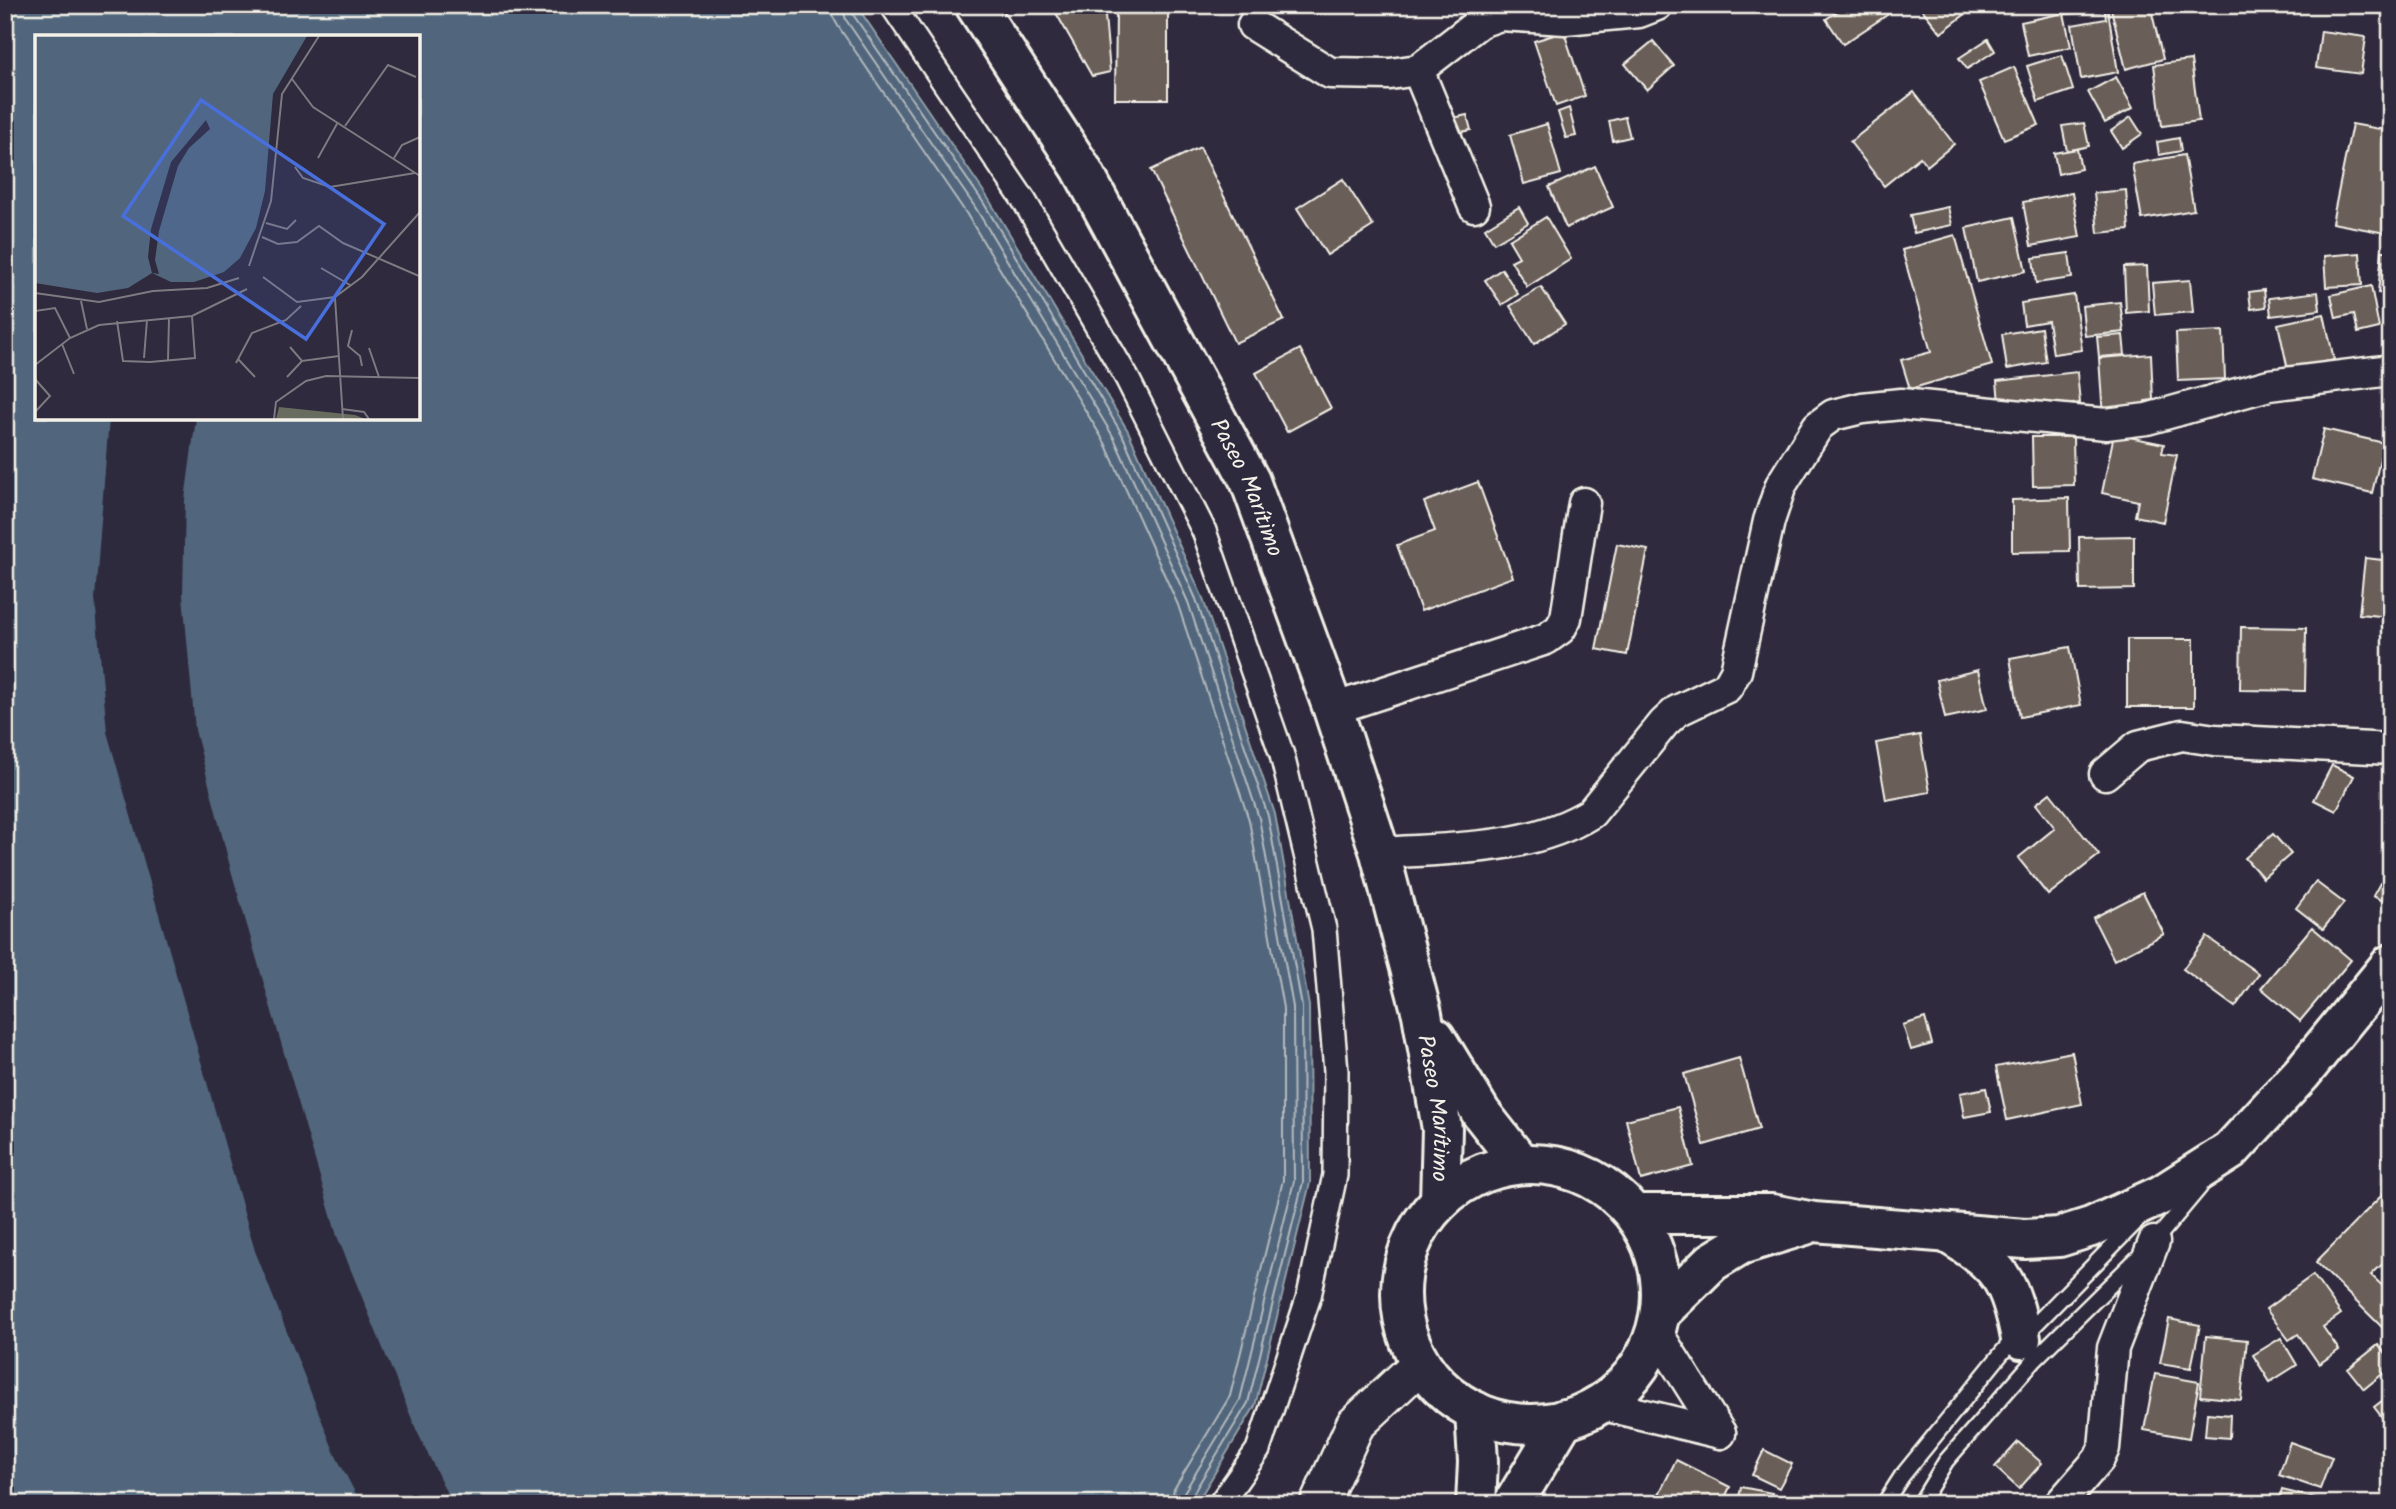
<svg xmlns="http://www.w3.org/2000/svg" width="2396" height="1509" font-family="Kalam,sans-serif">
	<rect width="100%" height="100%" fill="#2f2a3d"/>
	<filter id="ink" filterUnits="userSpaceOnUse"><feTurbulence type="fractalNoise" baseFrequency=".0143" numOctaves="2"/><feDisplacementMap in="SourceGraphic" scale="14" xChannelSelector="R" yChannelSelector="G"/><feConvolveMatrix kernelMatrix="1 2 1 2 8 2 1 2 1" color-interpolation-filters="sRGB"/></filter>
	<g filter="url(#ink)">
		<path fill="#51667c" stroke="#929ea7" stroke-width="2" fill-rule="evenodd" d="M5 5H856L988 198 1128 431 1202 596 1275 814 1309 1006 1310 1183 1255 1406 1196 1504H5ZM37 37H418V418H37Z"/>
		<path fill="#2f2a3d" d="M109 418H196L185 500 183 595 195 730 231 870 337 1236 416 1429 452 1504H361L335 1454 255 1251 107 732 95 598Z"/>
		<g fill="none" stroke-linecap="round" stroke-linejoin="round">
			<g stroke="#b3b9bd" stroke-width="2">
				<path d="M831 5 832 15 838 26 966 213 1105 443 1178 605 1249 820 1283 1008V1180L1230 1396 1174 1489 1171 1504"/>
				<path d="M842 5 846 20 975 207 1114 438 1188 602 1259 818 1293 1007 1294 1181 1240 1400 1183 1494 1181 1504"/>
				<path d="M850 5 854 16 983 202 1122 434 1196 599 1268 816 1302 1007 1303 1182 1248 1403 1191 1497 1190 1504"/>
			</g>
		</g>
		<g fill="#6a5e59" stroke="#f4f1e8" stroke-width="2">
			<path d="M1057 5H1104L1110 72 1092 76 1052 6Z"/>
			<path d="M1848 5H1885L1890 13 1843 44 1826 19Z"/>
			<path d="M1922 5H1977L1941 33 1920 7Z"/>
			<path d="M2013 5H2048L2014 12Z"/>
			<path d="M2065 5H2100V11L2066 14Z"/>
			<path d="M2104 5H2107L2118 72 2081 79 2072 25 2106 19Z"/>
			<path d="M2110 5H2150L2163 59 2126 69Z"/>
			<path d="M1116 11H1168V99H1115Z"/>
			<path d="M2064 13 2071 47 2028 56 2021 22Z"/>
			<path d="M2321 31 2366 37 2361 74 2316 68Z"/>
			<path d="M1564 32 1585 96 1556 106 1534 41Z"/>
			<path d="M1988 39 1995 51 1967 69 1959 58Z"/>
			<path d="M1653 41 1674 66 1647 90 1625 64Z"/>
			<path d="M2062 55 2073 90 2038 102 2027 66Z"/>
			<path d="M2191 60 2199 121 2162 126 2154 65Z"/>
			<path d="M2014 67 2039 125 2004 139 1979 82Z"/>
			<path d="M2116 77 2133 108 2105 123 2088 92Z"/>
			<path d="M1914 92 1954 144 1927 166 1920 157 1884 186 1850 142Z"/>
			<path d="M1569 108 1576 136 1566 138 1558 112Z"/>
			<path d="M1467 115 1471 130 1456 133 1453 118Z"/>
			<path d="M1625 117 1630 137 1613 141 1609 121Z"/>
			<path d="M2131 117 2142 134 2122 148 2111 131Z"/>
			<path d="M2084 123 2089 146 2067 151 2062 126Z"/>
			<path d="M1547 124 1561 174 1524 184 1510 135Z"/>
			<path d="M2352 124 2391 131V234L2332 223Z"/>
			<path d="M2179 138 2181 151 2159 155 2157 142Z"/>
			<path d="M1200 147 1284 320 1235 343 1151 170Z"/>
			<path d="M2077 149 2081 169 2058 174 2054 153Z"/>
			<path d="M2184 155 2194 210 2142 219 2132 164Z"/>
			<path d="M1595 166 1613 207 1566 228 1549 187Z"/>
			<path d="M1343 179 1373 226 1327 255 1297 208Z"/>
			<path d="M2126 190 2129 230 2098 233 2094 193Z"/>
			<path d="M2072 193 2080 237 2031 246 2023 202Z"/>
			<path d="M1519 207 1528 223 1494 243 1485 228Z"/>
			<path d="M1948 207 1952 225 1914 233 1910 215Z"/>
			<path d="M1546 217 1571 259 1527 287 1511 261 1519 257 1509 240Z"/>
			<path d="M2014 217 2026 271 1977 282 1966 228Z"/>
			<path d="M1955 235 1992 365 1910 389 1901 360 1931 352 1902 250Z"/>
			<path d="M2382 251H2391V294L2378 293Z"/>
			<path d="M2069 253 2072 278 2036 283 2033 258Z"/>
			<path d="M2360 253 2362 285 2326 287 2324 256Z"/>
			<path d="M2147 266 2149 311 2126 313 2124 267Z"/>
			<path d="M1502 269 1518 294 1502 305 1485 280Z"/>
			<path d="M2190 280 2193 312 2155 315 2152 283Z"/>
			<path d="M2371 286 2379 328 2358 333 2354 314 2336 318 2331 295Z"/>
			<path d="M1541 287 1565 324 1534 344 1510 306Z"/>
			<path d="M2264 290 2266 307 2251 309 2249 292Z"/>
			<path d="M2318 292 2320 310 2271 316 2269 298Z"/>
			<path d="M2074 295 2082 350 2053 354 2048 321 2024 325 2021 303Z"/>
			<path d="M2120 302 2124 332 2085 336 2082 306Z"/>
			<path d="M2324 314 2334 360 2288 370 2278 324Z"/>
			<path d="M2041 328 2046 362 2007 369 2002 334Z"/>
			<path d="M2223 331 2225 379 2178 381 2176 333Z"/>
			<path d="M2123 335 2125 355 2099 357 2097 337Z"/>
			<path d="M1300 349 1331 408 1287 432 1256 373Z"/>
			<path d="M2151 354 2153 400 2145 401 2146 413 2103 417 2099 358Z"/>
			<path d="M2077 372 2080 403 2000 413 1997 381Z"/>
			<path d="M2324 429 2384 443 2372 493 2312 479Z"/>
			<path d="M2114 434 2164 444 2162 453 2177 455 2163 522 2135 516 2138 501 2102 493Z"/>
			<path d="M2032 437H2073L2074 485 2033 486Z"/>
			<path d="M1478 482 1513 577 1421 611 1397 545 1435 531 1424 502Z"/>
			<path d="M2069 498 2070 551 2012 552V500Z"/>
			<path d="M2134 536V589L2080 590 2079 537Z"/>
			<path d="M1617 544 1648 550 1627 655 1596 649Z"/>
			<path d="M2365 558 2391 561V617L2359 614Z"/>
			<path d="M2241 627 2306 628 2305 691 2240 690Z"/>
			<rect x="2127" y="639" width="67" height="68"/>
			<path d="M2070 647 2081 705 2020 717 2010 658Z"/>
			<path d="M1978 670 1987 709 1945 718 1937 680Z"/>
			<path d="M1920 735 1930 792 1886 800 1876 743Z"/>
			<path d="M2332 765 2354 776 2336 811 2314 800Z"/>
			<path d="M2050 793 2099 855 2048 895 2018 858 2055 828 2036 804Z"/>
			<path d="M2273 834 2291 854 2263 878 2245 858Z"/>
			<path d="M2316 882 2344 903 2323 929 2296 908Z"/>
			<path d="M2380 883 2391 889V896L2387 903 2373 896Z"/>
			<path d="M2143 892 2164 934 2114 960 2093 918Z"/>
			<path d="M2312 927 2351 960 2300 1021 2261 988Z"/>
			<path d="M2207 937 2259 974 2235 1007 2183 969Z"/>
			<path d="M1925 1018 1932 1044 1911 1050 1903 1025Z"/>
			<path d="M2072 1052 2082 1104 2007 1120 1996 1067Z"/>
			<path d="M1739 1058 1759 1129 1704 1145 1684 1074Z"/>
			<path d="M1986 1088 1991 1112 1964 1117 1960 1093Z"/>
			<path d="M1678 1107 1693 1166 1641 1180 1626 1120Z"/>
			<path d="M2391 1186V1256L2371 1275 2391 1294V1336L2316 1262Z"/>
			<path d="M2313 1275 2341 1314 2323 1327 2339 1350 2319 1364 2298 1334 2289 1340 2266 1309Z"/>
			<path d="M2169 1319 2200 1325 2191 1368 2160 1363Z"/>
			<path d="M2206 1336 2247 1340 2241 1400 2200 1396Z"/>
			<path d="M2281 1338 2297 1365 2270 1382 2253 1355Z"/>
			<path d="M2378 1345 2391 1360V1367L2364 1389 2348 1369Z"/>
			<path d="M2155 1374 2199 1382 2189 1438 2144 1430Z"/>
			<path d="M2391 1394V1429L2374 1407Z"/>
			<path d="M2207 1413 2230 1415 2229 1438 2205 1436Z"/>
			<path d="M2018 1442 2042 1463 2019 1489 1995 1467Z"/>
			<path d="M2290 1442 2332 1457 2320 1489 2279 1475Z"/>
			<path d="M1764 1450 1792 1464 1779 1488 1752 1475Z"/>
			<path d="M1676 1460 1730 1487 1722 1504H1654Z"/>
			<path d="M1741 1487 1772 1493 1769 1504H1738Z"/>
			<path d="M2282 1490 2323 1500 2322 1504H2278Z"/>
		</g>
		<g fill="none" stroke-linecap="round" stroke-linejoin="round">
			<g stroke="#f4f1e8" stroke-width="19">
				<g id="service">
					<path d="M1884 1504 1902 1476 2014 1338 2021 1339 2137 1221"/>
					<path d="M1920 1504 1946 1461 2035 1359 2154 1242 2200 1187"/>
				</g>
			</g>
			<g stroke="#f4f1e8" stroke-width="28">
				<path id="pedestrian" d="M892 5 1025 202 1127 378 1204 531 1282 755 1324 929 1336 1071 1335 1175 1309 1296 1258 1450 1220 1504"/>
			</g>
			<g stroke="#f4f1e8" stroke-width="35">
				<g id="minor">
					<path d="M1253 25 1330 73 1390 74 1418 70 1480 22 1500 15 1565 19 1639 12 1657 5"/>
					<path d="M1418 70 1474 206"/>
					<path d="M1333 709 1546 639 1560 629 1566 618 1584 503"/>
					<path d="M2105 774 2138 746 2182 735 2215 740 2391 749"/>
					<path d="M1380 853C1450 848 1530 851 1591 813L1664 723 1677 711 1727 687 1736 671 1769 521 1781 485 1818 426 1833 415 1862 408 1901 404 2106 424 2147 419 2269 385 2391 370"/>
					<path d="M1656 1331 1720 1433"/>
					<path d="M1599 1404 1720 1433"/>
					<path d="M2060 1504 2099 1459 2104 1448 2113 1348 2154 1242"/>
				</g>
			</g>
			<g stroke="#f4f1e8" stroke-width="42">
				<path id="tertiary" d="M1319 1504 1355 1425 1420 1364"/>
			</g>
			<g stroke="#f4f1e8" stroke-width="44">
				<g id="secondary">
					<path id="s1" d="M975 5 1081 168 1250 481 1333 709 1380 853 1422 1014 1442 1129 1440 1201"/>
					<path d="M1435 1037 1481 1113 1521 1164"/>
					<circle cx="1531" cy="1294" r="130"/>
					<path d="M1634 1214H1772L1814 1222 2025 1239 2059 1237 2091 1227 2161 1195 2230 1151 2302 1073 2391 964"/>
					<path d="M1950 1235C2000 1264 2011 1283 2021 1339"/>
					<path d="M1660 1313 1712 1262 1740 1245 1805 1225"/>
					<path d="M1475 1411 1478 1462 1476 1504"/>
					<path d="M1513 1504 1564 1419"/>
				</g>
			</g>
			<use href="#service" stroke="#2f2a3d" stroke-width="14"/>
			<use href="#pedestrian" stroke="#2f2a3d" stroke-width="23"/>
			<use href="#minor" stroke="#2f2a3d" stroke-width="30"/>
			<use href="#tertiary" stroke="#2f2a3d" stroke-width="37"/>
			<use href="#secondary" stroke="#2f2a3d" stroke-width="38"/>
		</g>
	</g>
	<g text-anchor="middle" stroke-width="5" stroke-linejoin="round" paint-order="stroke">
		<g font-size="23" fill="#f4f1e8" stroke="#2f2a3d">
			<text dy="8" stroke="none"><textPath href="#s1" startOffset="555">Paseo Marítimo</textPath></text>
			<text dy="8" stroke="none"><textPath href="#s1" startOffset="1206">Paseo Marítimo</textPath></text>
		</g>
	</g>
	<g transform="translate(35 35)">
		<rect width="385" height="385" fill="#2f2a3d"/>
		<path d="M244 372 320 380 330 384H241Z" fill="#676c5e"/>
		<path d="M0 1H272L238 59 230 156 221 193 205 223 189 237 159 247H136L117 238 93 253 62 258 0 248Z" fill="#51667c"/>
		<path d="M171 85 175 94 154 113 143 131 124 196 120 225 124 239 117 238 113 222 116 194 136 127Z" fill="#2f2a3d"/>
		<path fill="none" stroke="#7e7a81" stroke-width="2" d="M257 44 278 72 385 141M310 91 353 30 381 42M283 123 303 87M359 123 367 110 385 102M260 132 268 143 295 152 380 138M231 188 252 194 261 185M227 202 243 209 262 207 284 191 308 208 384 241M214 231 236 166 247 59 284 1M286 233 315 250M228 242 262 267 300 262 327 242 385 177M0 258 64 267 118 256 172 253 204 243M300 263 308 384M46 266 52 294M0 276 20 273 35 303M82 286 88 326 115 327 160 323 157 281M317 295 313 311 325 321 327 331M27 309 39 339M255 312 267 326 304 321M334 313 344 342M109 323 112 285M203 324 220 342M133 325 134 284M201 328 217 298 251 285 266 271M0 330 35 303 64 290 157 281 212 254M252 342 267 326M0 344 15 361 0 377M307 374 329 377 334 384M239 384 241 367 271 346 291 341 385 343"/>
		<path fill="#486fdb" fill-opacity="0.15" stroke="#486fdb" stroke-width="3.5" d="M166 65 349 189 271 304 88 181Z"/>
		<rect width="385" height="385" fill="none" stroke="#f4f1e8" stroke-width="3.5"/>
	</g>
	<rect width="2396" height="1509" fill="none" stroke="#2f2a3d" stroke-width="28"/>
	<rect x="14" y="14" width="2368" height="1481" fill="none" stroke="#f4f1e8" stroke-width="2.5" filter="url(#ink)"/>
</svg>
